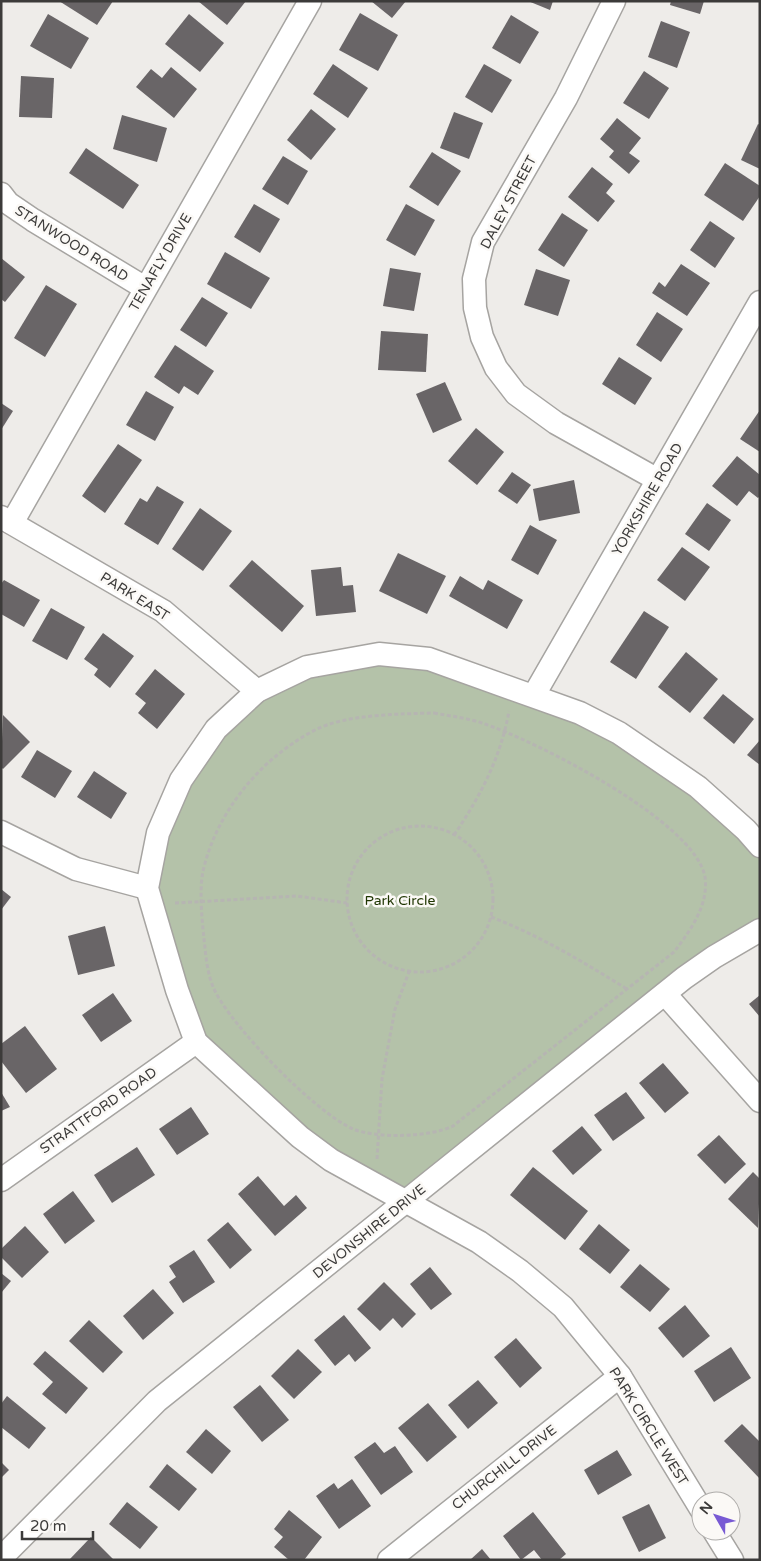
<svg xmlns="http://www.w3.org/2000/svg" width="761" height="1561" font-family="'Varela Round',sans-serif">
	<rect width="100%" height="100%" fill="#eeece9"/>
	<path fill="#b4c2a9" d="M379 654 580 713 760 846V930L405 1202 215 1060 147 888 181 780 257 691Z"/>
	<g fill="#696567">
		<path d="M59 1H113L97 25Z"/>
		<path d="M198 1H246L227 25Z"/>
		<path d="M371 1H406L392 18Z"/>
		<path d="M528 1H553L550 10Z"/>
		<path d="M671 1H704L700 14 670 5Z"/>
		<path d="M360 13 398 35 378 71 339 50Z"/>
		<path d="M48 14 89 38 71 69 30 46Z"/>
		<path d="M189 14 224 43 200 72 165 44Z"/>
		<path d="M511 15 539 32 520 64 492 48Z"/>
		<path d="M661 21 690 32 677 68 648 57Z"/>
		<path d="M333 64 368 88 348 118 313 94Z"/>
		<path d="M484 64 512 80 492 113 465 97Z"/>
		<path d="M171 67 197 89 174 118 136 87 151 69 162 78Z"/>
		<path d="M644 71 669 88 649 119 623 103Z"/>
		<path d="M21 76 54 78 52 118 19 117Z"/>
		<path d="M311 109 336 129 311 160 287 140Z"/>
		<path d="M454 112 483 123 469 159 440 148Z"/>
		<path d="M122 115 167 128 157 162 113 149Z"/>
		<path d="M617 118 641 138 629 153 640 161 629 174 609 157 614 151 600 139Z"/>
		<path d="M758 124 760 125V169L741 160Z"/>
		<path d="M86 148 139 185 123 209 69 173Z"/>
		<path d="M432 152 461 171 438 206 409 187Z"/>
		<path d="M283 156 308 171 288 205 262 189Z"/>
		<path d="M725 163 760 186V196L743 221 704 195Z"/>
		<path d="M592 167 613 184 606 193 615 201 598 222 568 197Z"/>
		<path d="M254 204 280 219 260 253 234 237Z"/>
		<path d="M406 204 435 220 415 256 386 240Z"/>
		<path d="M562 213 588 230 564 267 538 250Z"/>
		<path d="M710 221 735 238 715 268 690 250Z"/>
		<path d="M225 252 270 278 251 309 207 284Z"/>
		<path d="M1 258 25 277 5 302 1 299Z"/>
		<path d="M681 264 710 283 687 316 652 293 659 282 665 287Z"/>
		<path d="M390 268 421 273 414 311 383 306Z"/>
		<path d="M536 269 570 280 558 316 524 305Z"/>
		<path d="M46 285 77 304 45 357 14 338Z"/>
		<path d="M202 297 228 313 206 347 180 330Z"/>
		<path d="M657 312 683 329 661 362 636 345Z"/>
		<path d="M381 331 428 334 426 372 378 370Z"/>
		<path d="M175 345 214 371 198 395 184 386 179 394 154 377Z"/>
		<path d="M619 357 652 378 635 405 602 384Z"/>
		<path d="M445 382 462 420 433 433 416 394Z"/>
		<path d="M146 391 174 407 155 441 126 425Z"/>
		<path d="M1 403 13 411 1 430Z"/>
		<path d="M760 410V452L740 439Z"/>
		<path d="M476 428 504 452 477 485 448 461Z"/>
		<path d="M118 444 142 460 105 513 82 496Z"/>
		<path d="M737 456 760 475V496L758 498 749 491 737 506 712 486Z"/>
		<path d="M512 472 531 485 517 504 498 491Z"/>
		<path d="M574 480 580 513 539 521 533 489Z"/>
		<path d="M157 486 184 502 158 545 124 524 140 498 147 502Z"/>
		<path d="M707 503 731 520 709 551 685 534Z"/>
		<path d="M200 508 232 531 203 571 172 549Z"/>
		<path d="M530 525 557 540 538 575 511 560Z"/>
		<path d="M682 547 710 567 685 601 657 580Z"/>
		<path d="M398 553 446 576 427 614 379 591Z"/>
		<path d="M252 560 304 606 282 632 229 586Z"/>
		<path d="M341 567 343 586 353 585 356 612 316 616 311 570Z"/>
		<path d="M460 576 483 590 488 580 523 600 507 629 449 596Z"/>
		<path d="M4 580 40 600 24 627 1 614V584Z"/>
		<path d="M51 608 85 627 67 660 32 641Z"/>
		<path d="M644 611 669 627 636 679 610 662Z"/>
		<path d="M103 633 134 656 110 688 94 675 98 669 84 659Z"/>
		<path d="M686 652 718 679 690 713 658 687Z"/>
		<path d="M155 669 185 694 157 729 138 713 146 703 135 694Z"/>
		<path d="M723 694 754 719 734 744 703 718Z"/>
		<path d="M3 715 30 742 3 769 1 767Z"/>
		<path d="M760 740V765L747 755Z"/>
		<path d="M37 750 72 771 55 798 21 777Z"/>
		<path d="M94 771 127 793 111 819 77 797Z"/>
		<path d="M1 889 11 897 1 910Z"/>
		<path d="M105 926 115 966 78 975 68 936Z"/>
		<path d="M113 993 132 1021 101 1042 82 1015Z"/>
		<path d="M760 995V1017L749 1004Z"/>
		<path d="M25 1026 57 1069 26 1093 1 1061V1044Z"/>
		<path d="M663 1063 689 1093 665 1113 639 1083Z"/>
		<path d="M1 1092 10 1107 1 1111Z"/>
		<path d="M626 1092 645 1118 613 1141 594 1115Z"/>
		<path d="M191 1107 209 1134 177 1155 159 1129Z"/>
		<path d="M582 1126 602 1150 573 1175 552 1151Z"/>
		<path d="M719 1135 746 1164 725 1184 697 1155Z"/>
		<path d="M137 1147 155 1175 112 1203 94 1175Z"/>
		<path d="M533 1167 588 1211 565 1240 510 1195Z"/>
		<path d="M753 1172 760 1179 758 1228 728 1199Z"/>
		<path d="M258 1176 284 1206 296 1195 307 1208 275 1236 238 1194Z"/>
		<path d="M73 1191 95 1221 65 1244 43 1214Z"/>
		<path d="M228 1222 252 1250 230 1269 207 1240Z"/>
		<path d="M599 1224 630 1250 610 1274 579 1249Z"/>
		<path d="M25 1226 49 1252 22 1278 1 1257V1249Z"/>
		<path d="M194 1250 215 1282 183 1303 169 1282 176 1277 169 1266Z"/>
		<path d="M640 1264 670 1289 650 1312 620 1287Z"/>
		<path d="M430 1267 452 1294 431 1310 410 1284Z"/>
		<path d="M1 1273 11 1281 1 1293Z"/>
		<path d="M384 1282 416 1314 402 1328 393 1318 380 1331 357 1309Z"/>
		<path d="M153 1289 174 1313 143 1340 123 1316Z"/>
		<path d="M685 1305 710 1336 683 1358 658 1328Z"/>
		<path d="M344 1315 371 1348 355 1362 349 1354 335 1366 314 1340Z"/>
		<path d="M89 1320 123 1352 103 1373 69 1341Z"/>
		<path d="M516 1338 542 1368 520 1388 494 1357Z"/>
		<path d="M731 1347 751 1378 714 1402 694 1371Z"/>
		<path d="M298 1349 322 1372 294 1399 271 1376Z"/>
		<path d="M45 1351 88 1388 66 1414 42 1394 53 1382 33 1364Z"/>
		<path d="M478 1380 498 1403 468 1429 448 1405Z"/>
		<path d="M260 1385 289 1420 262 1442 233 1407Z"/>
		<path d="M7 1396 46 1428 29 1449 1 1427V1404Z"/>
		<path d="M428 1403 457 1437 427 1462 398 1428Z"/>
		<path d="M742 1424 760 1442V1479L724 1441Z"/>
		<path d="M206 1429 231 1451 212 1474 186 1452Z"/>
		<path d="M375 1442 384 1453 395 1446 413 1472 381 1495 354 1457Z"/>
		<path d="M617 1450 632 1475 598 1495 584 1470Z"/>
		<path d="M1 1462 9 1470 1 1478Z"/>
		<path d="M167 1464 197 1489 179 1511 149 1487Z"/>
		<path d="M352 1479 371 1506 339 1529 316 1496 334 1483 338 1489Z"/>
		<path d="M127 1502 158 1527 140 1549 109 1524Z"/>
		<path d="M649 1504 666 1538 639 1552 622 1517Z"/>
		<path d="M289 1510 322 1537 304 1560H289L274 1547 283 1537 274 1529Z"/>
		<path d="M533 1512 566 1554 559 1560H542L534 1550 521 1560 503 1536Z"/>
		<path d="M91 1537 114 1560H69Z"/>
		<path d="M482 1549 491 1560H470Z"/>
	</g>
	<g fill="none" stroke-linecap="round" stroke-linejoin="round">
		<g stroke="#a6a4a1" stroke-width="25">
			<g id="minor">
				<path d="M614 1 566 98 483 242 474 279 475 308 482 337 496 368 516 394 556 423 658 480"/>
				<path d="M1 194 8 203 33 220 145 288"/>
				<path d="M1 517 163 611 257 691"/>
				<path d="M12 523 310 1"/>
				<path d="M534 695 760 302"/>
				<path d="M1 832 76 869 147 888"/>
				<path d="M665 994 760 1101"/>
				<path d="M1 1180 196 1042"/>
				<path d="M701 1509 620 1376 563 1307 520 1271 479 1242 331 1160 300 1137 196 1042 177 990 147 888 158 833 181 780 216 729 257 691 307 667 379 654 429 659 580 713 619 733 698 787 746 830 760 846"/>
				<path d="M714 1531 732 1560"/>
				<path d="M1 1558 157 1401 684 978 714 957 760 930"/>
				<path d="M389 1560 620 1376"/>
			</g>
		</g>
		<g stroke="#b6b5b2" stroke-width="3" stroke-dasharray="4 2.5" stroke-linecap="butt">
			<path d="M434 713C450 716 467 718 482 723 534 740 695 821 705 877 709 905 690 931 674 952L453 1126C430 1137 378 1139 353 1129 315 1112 234 1029 215 991 207 975 206 956 204 939 202 919 199 892 203 871 217 811 260 759 315 730 346 714 400 714 434 713Z"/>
			<circle cx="420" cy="899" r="73"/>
			<path d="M454 835C480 797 501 757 509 711"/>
			<path d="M175 903 297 896 347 903"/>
			<path d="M491 917C539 935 583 962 627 989"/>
			<path d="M377 1159 382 1079 395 1009 409 972"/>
		</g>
		<use href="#minor" stroke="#fff" stroke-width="22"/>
	</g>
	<g text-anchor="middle" stroke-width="5" stroke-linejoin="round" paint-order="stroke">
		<g font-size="14" fill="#3c3b3a" stroke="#fbf9f6">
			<text transform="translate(508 202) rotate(-62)" y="5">DALEY STREET</text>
			<text transform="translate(72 243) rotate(32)" y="5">STANWOOD ROAD</text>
			<text transform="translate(160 262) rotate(-60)" y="5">TENAFLY DRIVE</text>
			<text transform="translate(647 499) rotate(-60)" y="5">YORKSHIRE ROAD</text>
			<text transform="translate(135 596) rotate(32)" y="5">PARK EAST</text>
			<text transform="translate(98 1110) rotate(-35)" y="5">STRATTFORD ROAD</text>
			<text transform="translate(369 1231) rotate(-39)" y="5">DEVONSHIRE DRIVE</text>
			<text transform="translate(649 1426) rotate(58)" y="5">PARK CIRCLE WEST</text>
			<text transform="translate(504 1467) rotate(-38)" y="5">CHURCHILL DRIVE</text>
		</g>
		<g font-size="14" fill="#1e3500" stroke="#fbf9f6">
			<text x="400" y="905">Park Circle</text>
		</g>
	</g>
	<rect width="761" height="1561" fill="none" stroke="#3c3b3a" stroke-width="5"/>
	<g transform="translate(716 1516) rotate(309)"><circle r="24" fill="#fbf9f6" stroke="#afadab"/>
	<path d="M0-4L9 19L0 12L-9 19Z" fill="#785ad4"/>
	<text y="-8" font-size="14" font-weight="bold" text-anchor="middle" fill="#3c3b3a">N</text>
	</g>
	<path d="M22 1531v8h71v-8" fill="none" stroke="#3c3b3a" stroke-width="2.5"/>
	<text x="30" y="1531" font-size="15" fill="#3c3b3a" stroke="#fbf9f6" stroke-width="4" paint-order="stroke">20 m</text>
</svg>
